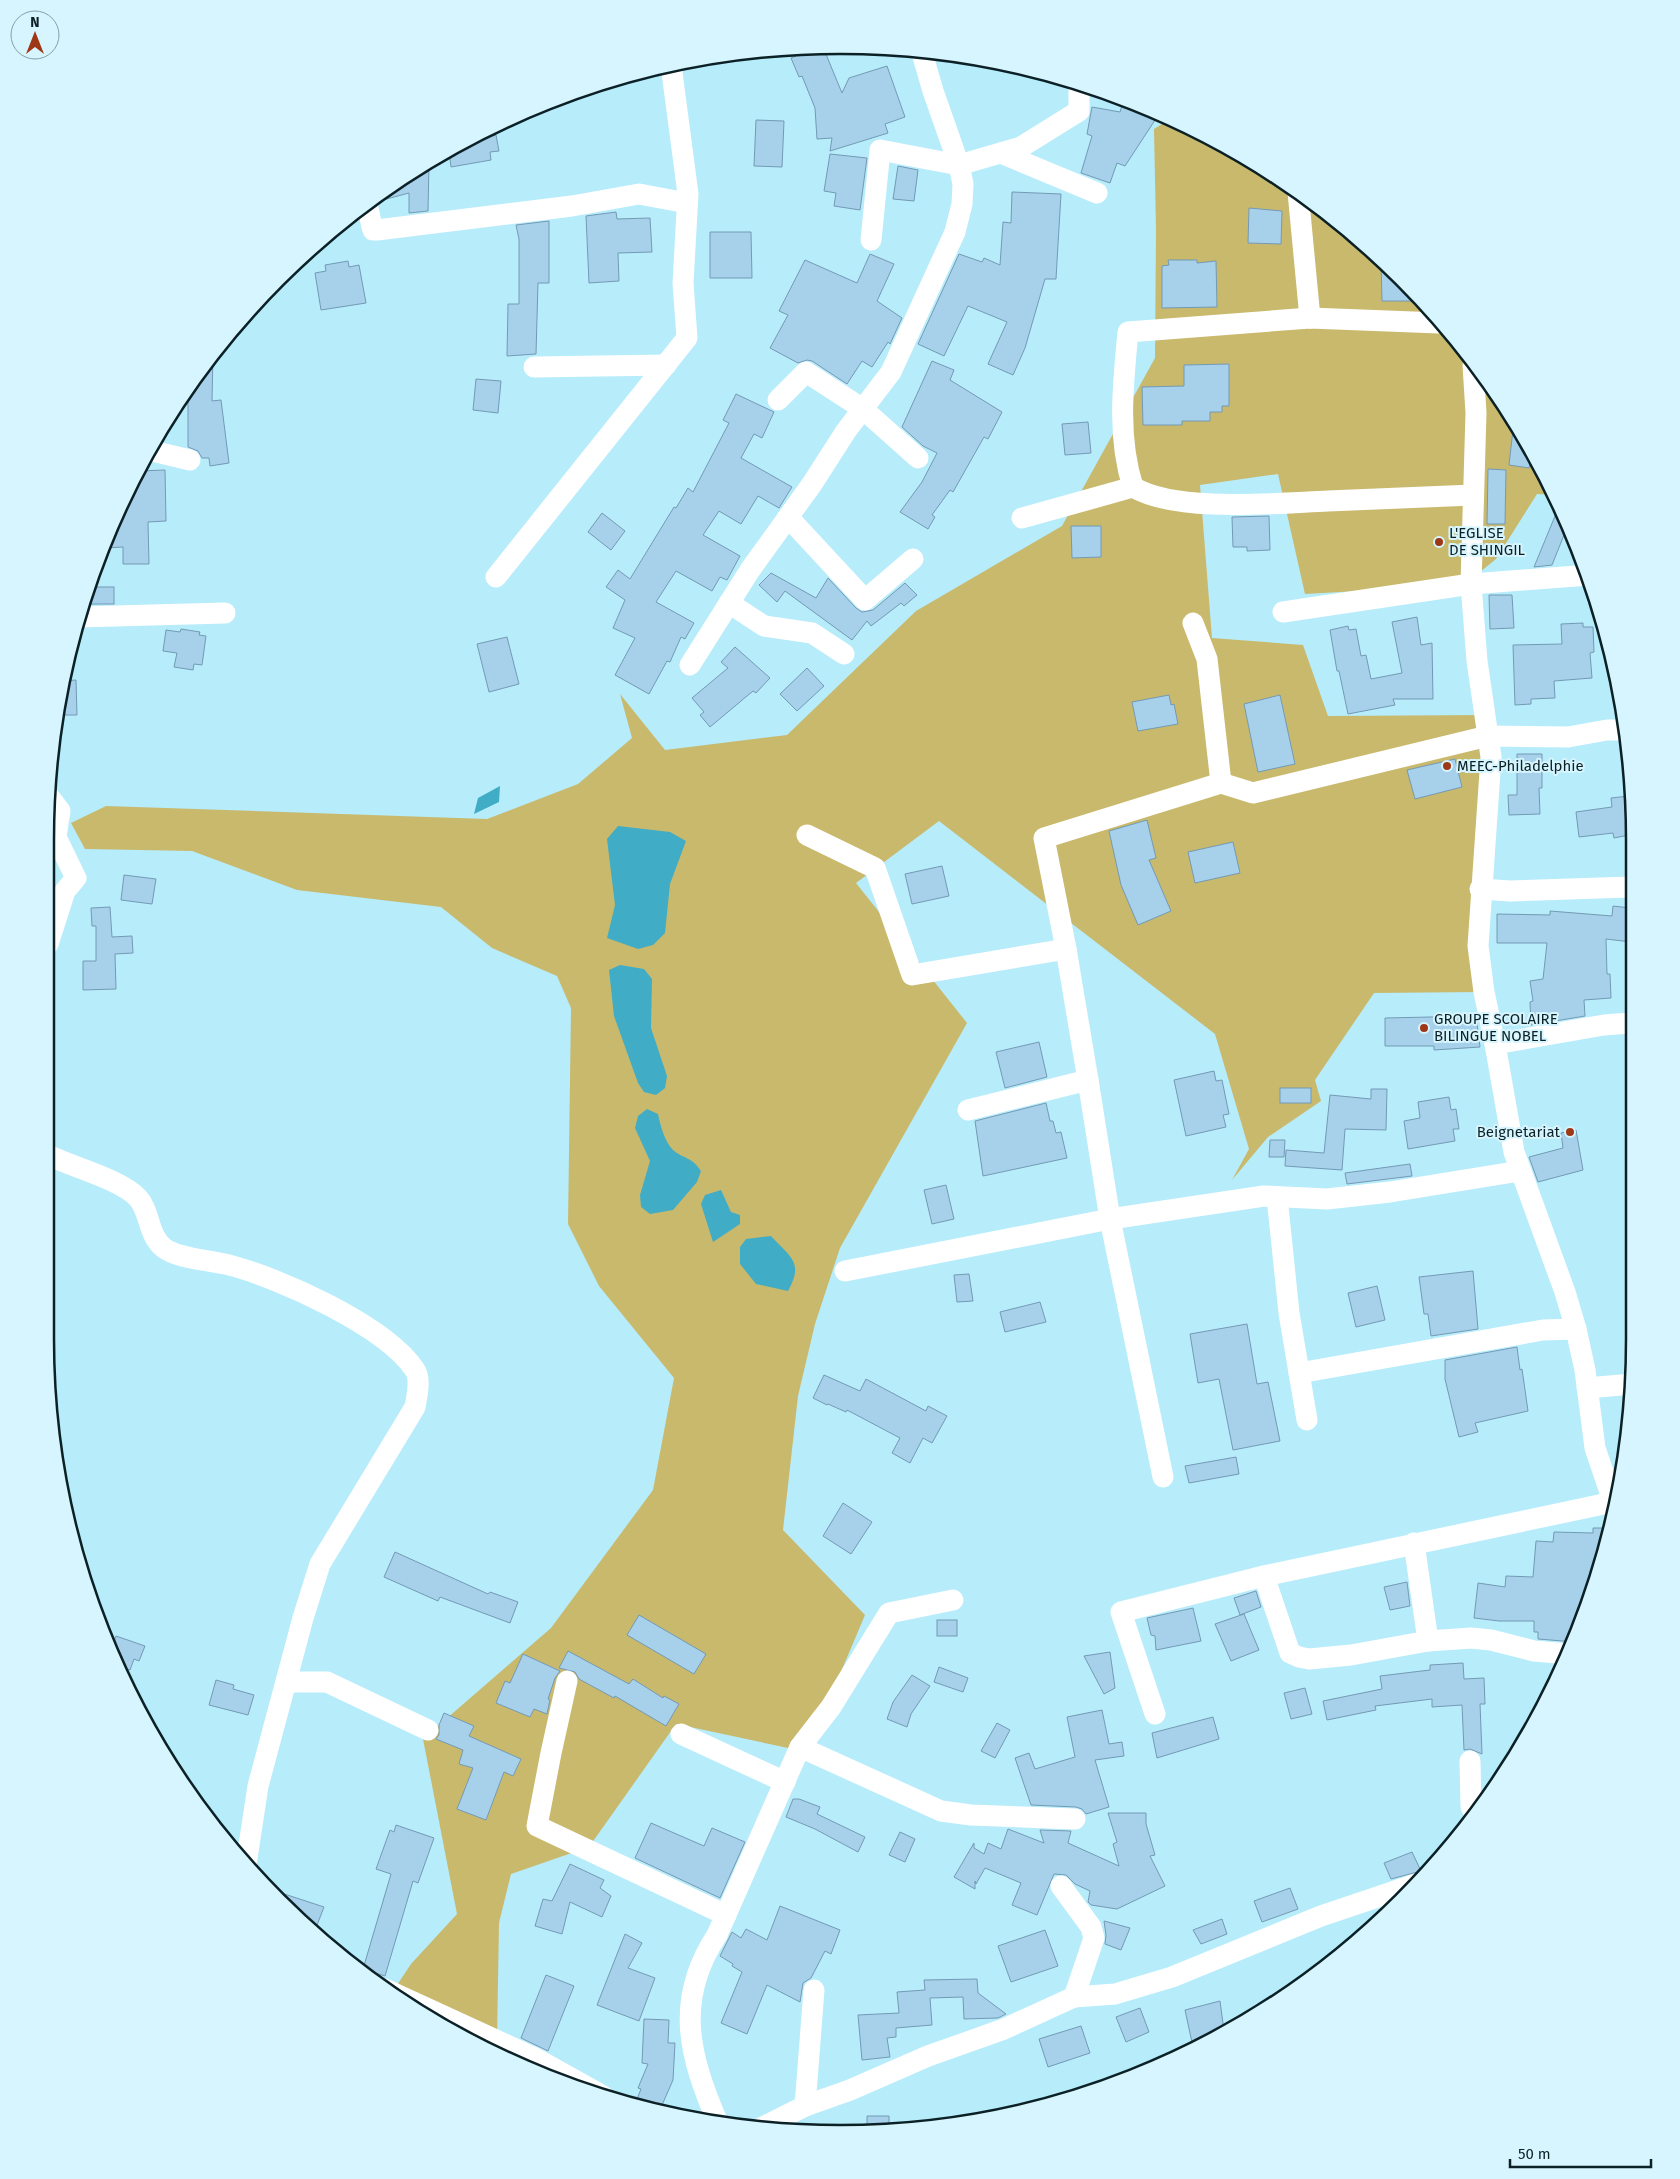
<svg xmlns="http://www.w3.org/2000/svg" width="1680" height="2179" font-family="'Fira Sans',sans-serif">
	<rect width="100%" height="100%" fill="#b7ecfb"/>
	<path fill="#c9b96d" d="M1170 119 1282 179 1402 278 1501 399 1556 495 1537 494 1496 559 1464 585 1305 594 1278 474 1200 485 1212 638 1303 645 1328 716 1485 715 1482 992 1374 993 1315 1080 1321 1101 1268 1137 1232 1180 1249 1149 1215 1034 939 821 856 883 967 1023 840 1248 815 1324 798 1396 783 1530 865 1615 807 1752 676 1724 589 1847 511 1874 499 1923 497 2040 603 2096 536 2074 443 2028 379 1985 393 1991 411 1964 457 1914 423 1739 551 1628 653 1490 674 1378 599 1286 568 1224 571 1008 557 976 492 948 441 907 297 890 192 851 85 849 71 823 106 806 487 819 578 784 632 738 620 694 665 750 787 735 916 611 1062 526 1155 358 1156 230 1154 129Z"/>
	<g fill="#40acc6">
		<path d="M500 786 499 802 474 814 478 798Z"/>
		<path d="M618 826 670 832 686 841 670 884 665 933 653 945 638 949 607 938 615 905 607 839Z"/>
		<path d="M620 965 644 969 652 979 651 1028 667 1076 665 1088 656 1095 644 1092 638 1083 614 1016 609 970Z"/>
		<path d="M647 1109 658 1114C660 1124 665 1143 673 1150 685 1160 691 1156 701 1171L697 1182 673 1210 650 1214 641 1207 640 1195 650 1161 635 1128 638 1116Z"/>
		<path d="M721 1190 731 1212 740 1215V1224L713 1242 701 1204 705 1195Z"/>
		<path d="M771 1236C791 1258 804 1262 788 1291L756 1284 740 1264V1247L746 1239Z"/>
	</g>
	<g fill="#a7d0eb" stroke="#739ab4">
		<path d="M823 47 842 93 849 78 887 66 905 117 885 124 888 133 830 151 832 138 817 139 815 108 802 76 799 77 791 58 796 56 793 50Z"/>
		<path d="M1124 99 1144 106 1159 114 1125 166 1117 163 1110 183 1081 173 1092 136 1087 134 1092 107 1120 112Z"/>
		<path d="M756 120 784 121 782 167 754 166Z"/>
		<path d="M491 129 492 136 496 135 499 151 490 152 491 160 451 167 449 152Z"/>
		<path d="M830 154 867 158 860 210 834 206 836 193 824 191Z"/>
		<path d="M429 163 428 211 409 213V193L379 201 377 196 399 179Z"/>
		<path d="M898 166 918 170 914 201 893 199Z"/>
		<path d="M1012 192 1061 194 1056 279H1045L1025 348 1013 375 988 364 1007 322 968 306 944 356 918 344 959 254 982 262 984 258 1000 265 1003 222 1011 223Z"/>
		<path d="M1249 208 1282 211 1281 244 1248 243Z"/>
		<path d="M616 212 617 219 650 218 652 252 618 253 619 281 589 283 586 216Z"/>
		<path d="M549 221V283H538L536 354 507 356 508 304H519V239L516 225Z"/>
		<path d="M710 232H751L752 278H710Z"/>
		<path d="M870 254 894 264 877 301 902 318 890 344 888 342 872 367 862 361 847 384 812 361 807 360 798 363 770 348 788 315 779 311 805 260 857 283Z"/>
		<path d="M1168 260H1197V263L1216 261 1217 307 1162 308V266L1169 265Z"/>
		<path d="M348 261 349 267 359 265 366 303 321 310 315 273 326 271 325 265Z"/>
		<path d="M1381 261 1402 278 1412 290V301H1382Z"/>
		<path d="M213 352 212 401 221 400 229 463 210 466 209 458H202L198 451 188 447V400H180Z"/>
		<path d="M932 361 954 370 950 380 1002 412 988 439 984 437 953 492 950 490 932 515 935 517 928 529 900 512 922 482 937 453 923 446 902 427Z"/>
		<path d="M1229 364V406H1222V412H1210V421H1182V425H1143L1142 387 1184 386V365Z"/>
		<path d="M476 379 501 381 498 413 473 410Z"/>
		<path d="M736 394 774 412 762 438 754 434 741 458 792 487 779 508 758 496 741 524 719 511 703 535 740 556 727 580 720 577 712 591 676 571 656 602 694 623 685 639 681 637 670 662 667 661 649 694 615 675 635 638 613 628 625 600 606 587 618 570 630 579 674 507 676 508 688 488 693 492 729 423 723 420Z"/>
		<path d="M1514 421 1539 464 1530 463 1529 468 1509 465Z"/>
		<path d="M1088 422 1091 453 1065 455 1062 424Z"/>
		<path d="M1488 469 1506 470 1505 524H1487Z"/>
		<path d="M165 470 166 521 148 522 149 564H123V547L104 548 139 471Z"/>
		<path d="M1560 504 1568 525 1552 565 1534 567Z"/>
		<path d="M602 513 625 531 611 550 588 532Z"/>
		<path d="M1269 516 1270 550 1247 551V547H1233L1232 517Z"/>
		<path d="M1071 526H1101V557L1072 558Z"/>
		<path d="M771 573 816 598 828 578 856 608 862 612 873 610 905 583 917 595 904 606 901 603 871 626 867 621 852 640 785 591 777 602 759 585Z"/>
		<rect x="91" y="587" width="23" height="17"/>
		<path d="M1489 595H1512L1514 628 1490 629Z"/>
		<path d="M1417 617 1421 645 1432 643 1433 699H1393L1395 705 1348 714 1339 671H1337L1330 630 1348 626 1349 630 1356 629 1361 656 1366 655 1371 679 1402 673 1392 622Z"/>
		<path d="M1583 623V627H1593L1594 652 1590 653 1592 678 1554 681 1555 698 1531 699V704L1515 705 1513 645 1562 644 1561 624Z"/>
		<path d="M181 629 200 632 199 635 206 636 202 665 194 664 193 670 174 667 177 653 163 651 166 630 180 632Z"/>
		<path d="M507 637 519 684 489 692 477 644Z"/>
		<path d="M735 647 770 678 756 693 753 691 710 727 700 715 704 712 692 698 728 668 721 662Z"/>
		<path d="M807 668 824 686 797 711 780 694Z"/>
		<path d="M76 680 77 715H56L61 681Z"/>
		<path d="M1169 695 1171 705 1174 704 1178 724 1138 731 1132 702Z"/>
		<path d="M1280 695 1295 764 1258 772 1244 704Z"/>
		<path d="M1517 754H1542V788H1539L1540 814 1509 815 1508 795H1517Z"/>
		<path d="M1455 759 1462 787 1415 799 1407 770Z"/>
		<path d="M1629 796V835L1614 838 1613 833 1579 837 1576 812 1612 807 1611 798Z"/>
		<path d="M1147 820 1156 858 1149 860 1171 911 1138 925 1121 885 1109 831Z"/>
		<path d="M1233 842 1240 873 1195 883 1188 852Z"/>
		<path d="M942 866 949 896 912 904 905 874Z"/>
		<path d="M124 875 156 879 152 904 121 900Z"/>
		<path d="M1613 906 1630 908 1631 942 1606 939 1607 974H1610L1611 998 1584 1000 1585 1016 1531 1025 1530 1002 1533 1001 1530 981 1543 979 1547 943H1497V914L1550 915V911L1612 916Z"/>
		<path d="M110 907 112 937 132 936 133 953 115 954 116 989 83 990V961H96V926H92L91 908Z"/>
		<path d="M1476 1016 1480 1047 1434 1050V1046H1385V1018Z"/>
		<path d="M1039 1042 1047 1077 1005 1088 996 1052Z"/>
		<path d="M1214 1071 1216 1081 1222 1080 1229 1114 1223 1115 1226 1127 1186 1136 1174 1080Z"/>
		<rect x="1280" y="1088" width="31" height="15"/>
		<path d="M1371 1089H1387L1386 1130 1345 1129 1342 1170 1285 1166 1286 1150 1324 1153 1330 1095 1371 1099Z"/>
		<path d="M1449 1097 1451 1110 1456 1109 1459 1129H1453L1455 1141 1408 1149 1404 1121 1420 1118 1418 1102Z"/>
		<path d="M1046 1103 1050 1121H1053L1056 1133 1061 1132 1067 1158 983 1176 975 1121Z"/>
		<path d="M1576 1130 1583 1170 1538 1182 1529 1157 1563 1148 1561 1133Z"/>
		<path d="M1270 1140H1285L1284 1157H1269Z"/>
		<path d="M1410 1164 1412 1176 1347 1184 1345 1173Z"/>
		<path d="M946 1185 954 1219 932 1224 924 1190Z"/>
		<path d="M1473 1271 1478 1329 1431 1336 1428 1314H1424L1419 1277Z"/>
		<path d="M969 1274 973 1301 957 1302 954 1275Z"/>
		<path d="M1377 1286 1385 1320 1356 1327 1348 1293Z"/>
		<path d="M1040 1302 1046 1322 1005 1332 1000 1312Z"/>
		<path d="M1247 1324 1257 1384 1268 1382 1280 1441 1233 1450 1219 1379 1198 1383 1190 1334Z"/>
		<path d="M1517 1347 1520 1370 1522 1369 1528 1411 1475 1423 1478 1432 1459 1437 1445 1379V1360Z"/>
		<path d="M824 1375 860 1391 866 1379 926 1411 928 1406 947 1416 932 1443 923 1438 910 1463 892 1453 900 1438 847 1410 846 1412 828 1404 827 1405 813 1398Z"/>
		<path d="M1236 1457 1239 1474 1189 1483 1185 1466Z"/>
		<path d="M843 1503 872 1522 851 1554 823 1536Z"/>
		<path d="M1593 1528H1609V1539L1602 1561H1595L1593 1588 1575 1642 1538 1639V1632H1534V1621H1499L1474 1618 1478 1583 1505 1587 1506 1576 1533 1577 1536 1541 1553 1542 1554 1532 1593 1533Z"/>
		<path d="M395 1552 488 1594 490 1592 518 1602 510 1623 440 1597 438 1601 384 1577Z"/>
		<path d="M1407 1582 1410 1606 1390 1610 1384 1587Z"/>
		<path d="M1256 1591 1261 1607 1240 1615 1234 1598Z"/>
		<path d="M1193 1608 1201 1641 1156 1650 1155 1636 1151 1635 1147 1618Z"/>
		<path d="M1244 1614 1259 1650 1231 1661 1215 1624Z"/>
		<path d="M639 1615 706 1654 694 1674 627 1635Z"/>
		<rect x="937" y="1620" width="20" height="16"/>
		<path d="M116 1636 145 1646 139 1661 134 1659 130 1670 116 1665 110 1652Z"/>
		<path d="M568 1651 629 1684 633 1679 663 1698 664 1696 679 1704 666 1726 615 1696 614 1698 579 1679 575 1672 559 1668Z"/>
		<path d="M1110 1652 1115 1688 1104 1694 1084 1656Z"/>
		<path d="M523 1654 560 1671 555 1678 548 1699 550 1700 547 1714 534 1709 530 1717 496 1703 505 1681 510 1683Z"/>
		<path d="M1463 1663 1464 1679 1484 1678 1485 1704H1480L1482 1754 1470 1749 1464 1750 1462 1705 1432 1707V1699L1375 1706 1376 1710 1327 1720 1323 1701 1382 1689 1380 1676 1430 1670V1665Z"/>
		<path d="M939 1667 968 1678 963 1692 934 1682Z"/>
		<path d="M912 1675 930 1686 911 1714 907 1727 887 1719 893 1702Z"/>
		<path d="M216 1680 234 1685 233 1689 254 1695 248 1715 209 1705Z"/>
		<path d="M1305 1688 1312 1714 1291 1719 1284 1693Z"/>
		<path d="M1102 1710 1109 1744 1122 1742 1124 1756 1095 1760 1109 1807 1086 1814 1082 1809 1076 1807 1031 1805 1015 1758 1029 1753 1035 1769 1075 1757 1067 1717Z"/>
		<path d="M444 1713 474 1726 469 1736 521 1759 513 1776 504 1772 486 1820 457 1809 473 1768 459 1764 463 1750 436 1739 439 1735V1725Z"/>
		<path d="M1213 1717 1219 1739 1157 1758 1152 1733Z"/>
		<path d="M997 1723 1010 1730 995 1758 981 1751Z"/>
		<path d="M793 1799H799L820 1807 817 1814 865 1837 858 1852 815 1829 786 1817Z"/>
		<path d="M1108 1813H1146V1824L1155 1855 1150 1856 1165 1886 1117 1909 1091 1905 1088 1902 1090 1891 1075 1884 1066 1875 1054 1874 1037 1915 1012 1905 1021 1883 985 1868 976 1884 975 1881V1889L954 1877 974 1843V1848L984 1854 988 1843 1001 1849 1008 1829 1044 1843 1040 1830 1071 1831 1068 1843 1119 1866 1113 1844 1117 1842Z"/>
		<path d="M651 1823 704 1846 712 1828 745 1842 720 1898 635 1858Z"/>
		<path d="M396 1825 434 1838 418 1883 413 1881 385 1976 363 1969 391 1874 376 1869 390 1830 394 1832Z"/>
		<path d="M900 1832 915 1839 905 1862 889 1855Z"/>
		<path d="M1412 1852 1421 1871 1391 1879 1384 1863Z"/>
		<path d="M570 1864 604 1880 600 1888 611 1896 602 1917 570 1902 562 1934 535 1926 543 1899 552 1901Z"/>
		<path d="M266 1888 324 1907 314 1933 278 1901Z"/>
		<path d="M1290 1888 1298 1909 1262 1922 1254 1901Z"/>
		<path d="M780 1906 840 1930 831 1954 825 1951 811 1978 803 1983 800 2002 767 1985 747 2034 721 2023 742 1972 732 1966 733 1964 720 1956 732 1932 741 1938 746 1929 767 1940Z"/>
		<path d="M1222 1919 1227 1934 1201 1944 1193 1930Z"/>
		<path d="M1104 1921 1130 1928 1121 1950 1105 1944 1106 1935Z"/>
		<path d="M1045 1930 1058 1966 1011 1982 998 1946Z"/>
		<path d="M625 1934 642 1943 628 1968 655 1978 639 2021 597 2005Z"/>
		<path d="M546 1975 574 1986 548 2051 521 2038Z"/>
		<path d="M977 1979 978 1993 1006 2014 998 2018 964 2019 963 1997 930 1998 932 2025 896 2028V2037L887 2038 890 2057 862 2060 858 2015 899 2013 897 1992 925 1990 924 1980Z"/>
		<path d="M1220 2001 1224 2031 1193 2047 1185 2010Z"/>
		<path d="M1140 2008 1149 2032 1126 2042 1116 2017Z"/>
		<path d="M644 2019 669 2020 668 2043H675L673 2080 659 2112 635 2104 641 2089 638 2088 648 2064 642 2063Z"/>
		<path d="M1081 2026 1090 2053 1048 2067 1039 2039Z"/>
		<path d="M867 2116H889V2131L867 2132Z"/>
	</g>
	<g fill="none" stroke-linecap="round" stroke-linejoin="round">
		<g stroke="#fff" stroke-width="21">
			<path d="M1001 153 1097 193"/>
			<path d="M1298 192 1310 318"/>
			<path d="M367 203 372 227 373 230H377L572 206 639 194 687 203"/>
			<path d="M871 240 880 150 959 165 1021 147 1079 111V86"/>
			<path d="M1439 323 1310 318 1128 332C1123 384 1117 437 1133 487 1176 513 1277 503 1328 501 1377 499 1425 497 1473 495"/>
			<path d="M1473 365 1476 413 1471 584 1477 661 1491 757 1478 946 1484 992 1495 1044 1514 1152 1565 1292 1576 1329 1585 1370 1595 1448 1615 1507"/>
			<path d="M534 367 666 365"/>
			<path d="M778 400 806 372 863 409 918 458"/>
			<path d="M148 450 190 460"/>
			<path d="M788 517 865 600 913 559"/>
			<path d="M1022 518 1133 487"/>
			<path d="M496 577 687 338 683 283 688 194 671 65"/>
			<path d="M729 603 764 626 812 633 844 654"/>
			<path d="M1283 612 1471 584 1589 575"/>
			<path d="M79 617 225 613"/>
			<path d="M1193 623 1207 659 1221 783"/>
			<path d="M690 665 750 570 812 484 846 431 891 372 955 232 962 204 963 184 959 165 933 91 922 53"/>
			<path d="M47 794 60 811 56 837 76 878 65 891 48 944"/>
			<path d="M807 835 875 868 912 975 1066 949 1088 1080"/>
			<path d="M1480 889 1510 891 1630 887"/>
			<path d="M1066 949 1044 838 1221 783 1253 793 1488 736 1568 737 1607 730H1627"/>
			<path d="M1495 1044 1604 1025 1631 1023"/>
			<path d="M968 1110 1088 1080 1110 1219 1163 1477"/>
			<path d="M50 1156C73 1167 122 1180 138 1198 150 1211 148 1236 164 1248 178 1259 211 1260 229 1265 280 1278 386 1326 415 1370 421 1379 417 1396 415 1407L320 1564 303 1618 258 1786 246 1865"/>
			<path d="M1277 1197 1289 1313 1307 1420"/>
			<path d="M845 1271 1110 1219 1264 1196 1327 1199 1390 1192 1520 1171"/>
			<path d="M1299 1373 1543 1330 1576 1329"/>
			<path d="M1587 1388 1632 1384"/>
			<path d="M1414 1543 1428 1641"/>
			<path d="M1264 1576 1290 1653 1299 1657 1309 1659 1351 1655 1428 1641 1471 1638 1491 1640 1534 1651 1569 1654"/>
			<path d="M567 1681 551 1753 537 1826 726 1915"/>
			<path d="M287 1682H327L428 1730"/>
			<path d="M1155 1714 1121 1612 1264 1576 1613 1502"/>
			<path d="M681 1734 785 1782"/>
			<path d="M800 1747 941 1811 971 1815 1075 1819"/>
			<path d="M1470 1761 1471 1806 1474 1813"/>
			<path d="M385 1989 535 2058 603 2096"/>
			<path d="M1074 1997 1115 1994 1172 1977 1321 1916 1416 1884"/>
			<path d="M805 2106 814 1990"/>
			<path d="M718 2123C689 2056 674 2000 717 1935L800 1747 831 1707 889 1613 953 1600"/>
			<path d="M759 2129 805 2106 850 2090 928 2056 1004 2029 1074 1997 1094 1938 1091 1927 1061 1886"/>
		</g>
	</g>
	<g fill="#9e3715" stroke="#d6f5fe" stroke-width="2">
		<circle cx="1439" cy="542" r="5"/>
		<circle cx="1447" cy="766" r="5"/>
		<circle cx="1424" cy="1028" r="5"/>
		<circle cx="1570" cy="1132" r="5"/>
	</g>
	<g text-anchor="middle" stroke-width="4" stroke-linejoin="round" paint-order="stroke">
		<g font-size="15" fill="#0c2126" stroke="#d6f5fe" text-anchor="start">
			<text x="1449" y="538">L'EGLISE<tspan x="1449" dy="17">DE SHINGIL</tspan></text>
			<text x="1457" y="771">MEEC-Philadelphie</text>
			<text x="1434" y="1024">GROUPE SCOLAIRE<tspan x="1434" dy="17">BILINGUE NOBEL</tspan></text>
			<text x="1560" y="1137" text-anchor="end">Beignetariat</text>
		</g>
	</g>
	<path d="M0 0H1680V2179H0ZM840 54H840A786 786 0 0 1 1626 840V1339A786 786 0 0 1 840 2125H840A786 786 0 0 1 54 1339V840A786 786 0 0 1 840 54Z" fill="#d6f5fe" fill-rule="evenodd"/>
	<path fill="none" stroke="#0c2126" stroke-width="2.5" d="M840 54H840A786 786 0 0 1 1626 840V1339A786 786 0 0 1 840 2125H840A786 786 0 0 1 54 1339V840A786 786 0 0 1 840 54Z"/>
	<g transform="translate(35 35)"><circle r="24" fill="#d6f5fe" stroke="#85a0a8"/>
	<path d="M0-4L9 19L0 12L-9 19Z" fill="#9e3715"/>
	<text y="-8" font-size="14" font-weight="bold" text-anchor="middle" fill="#0c2126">N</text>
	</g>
	<path d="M1510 2159v8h141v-8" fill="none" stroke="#0c2126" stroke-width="2.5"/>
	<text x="1518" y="2159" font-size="15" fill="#0c2126" stroke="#d6f5fe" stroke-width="4" paint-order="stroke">50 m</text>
</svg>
